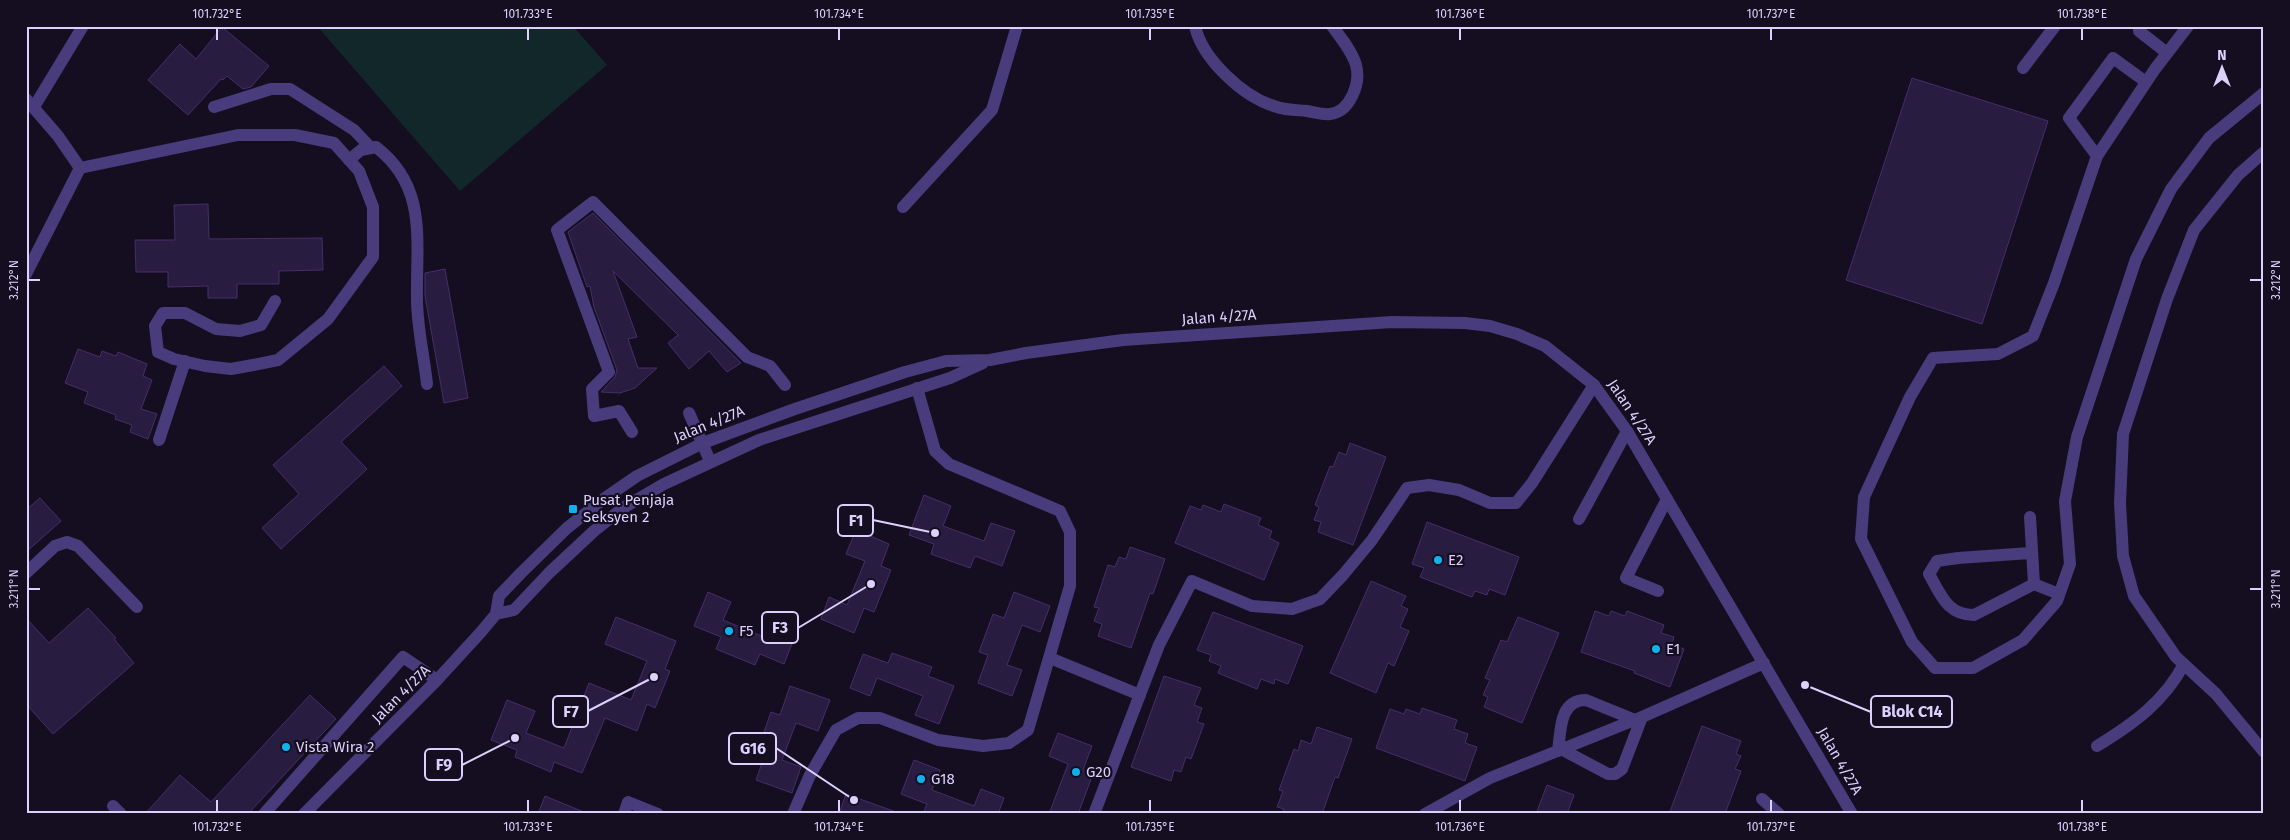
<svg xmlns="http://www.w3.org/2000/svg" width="2290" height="840" font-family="'Fira Sans',sans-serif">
	<rect width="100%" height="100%" fill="#140e20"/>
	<path fill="#12272a" d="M317 26H573L607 65 460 191Z"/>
	<g fill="#281c40" stroke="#442f6a">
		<path d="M222 27 269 66 251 87 243 89 227 76 223 80 221 79 188 115 148 80 180 44 196 59Z"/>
		<path d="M1912 78 2048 121 1982 324 1846 280Z"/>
		<path d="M208 204 209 239 322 238 323 270 279 271V284H237V298H208V286L168 287V272H136L135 240H175L174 205Z"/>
		<path d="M593 213 741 363 727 372 709 351 689 369 668 343 678 335 613 271 637 337 628 339 638 368H657L635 388 620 393 601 392 615 377 617 370 594 307 590 286 587 287 568 232Z"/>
		<path d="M445 269 468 398 444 403 425 296V273Z"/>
		<path d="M78 349 100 357 102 351 116 356 118 352 147 364 143 376 152 380 141 409 157 414 148 439 130 432 132 425 115 419 116 415 84 403 88 392 65 383Z"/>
		<path d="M384 366 402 386 341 442 367 469 281 549 262 528 299 494 273 465Z"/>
		<path d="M1350 443 1386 457 1353 545 1318 532 1321 522 1314 520 1319 507 1315 505 1330 466 1333 467 1339 452 1346 455Z"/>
		<path d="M924 495 951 506 943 526 984 541 991 523 1015 531 1002 566 975 556 970 568 931 554 934 544 909 535Z"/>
		<path d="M40 498 61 521 26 552V510Z"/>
		<path d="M1224 504 1261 518 1258 525 1272 531 1269 538 1279 543 1264 580 1175 543 1190 506 1201 510 1203 505 1221 512Z"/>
		<path d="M1427 522 1519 557 1505 595 1489 589 1487 595 1475 591 1472 597 1420 577 1424 568 1412 564Z"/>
		<path d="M856 530 889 544 881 566 891 570 874 612 864 608 854 633 821 619 829 597 847 605 865 561 846 554Z"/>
		<path d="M1130 547 1165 559 1153 594 1150 593 1131 648 1098 636 1102 624 1094 621 1099 608 1094 607 1108 565 1115 567 1119 557 1126 559Z"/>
		<path d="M1371 581 1406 596 1401 606 1408 609 1400 627 1409 631 1394 666 1388 663 1376 693 1330 673Z"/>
		<path d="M708 592 731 602 723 620 764 637 773 615 799 626 784 664 760 654 755 665 716 649 721 637 694 626Z"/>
		<path d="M1014 592 1050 606 1040 632 1022 625 1007 665 1022 670 1012 696 978 683 988 655 979 652 993 614 1004 618Z"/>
		<path d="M88 608 116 638 114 639 134 663 53 734 26 704V618L49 643Z"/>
		<path d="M1595 611 1609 616 1611 611 1625 616 1627 611 1664 625 1661 633 1674 637 1672 644 1684 649 1670 687 1634 673 1635 671 1581 652Z"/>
		<path d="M1213 612 1303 646 1288 684 1275 679 1274 684 1261 679 1257 689 1218 673 1221 666 1209 661 1211 655 1197 650Z"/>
		<path d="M616 617 676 641 665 669 670 671 655 708 647 704 637 731 605 718 582 773 554 762 551 772 515 757 517 750 491 740 507 700 535 711 526 733 564 748 589 683 631 700 647 661 605 644Z"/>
		<path d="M1518 617 1559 633 1522 723 1484 707 1488 697 1483 695 1490 680 1485 678 1501 640 1507 642Z"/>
		<path d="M892 653 932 667 928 676 954 686 939 724 915 715 923 696 877 678 870 696 850 688 863 654 888 663Z"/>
		<path d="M1164 676 1201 688 1194 705 1202 708 1197 722 1204 724 1191 759 1186 757 1181 772 1174 770 1171 781 1131 767Z"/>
		<path d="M790 686 830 700 818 731 796 723 782 760 801 767 792 793 756 780 766 752 758 749 771 712 780 715Z"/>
		<path d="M310 695 336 719 248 814H145L180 775 211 802Z"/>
		<path d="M1422 708 1457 720 1454 729 1468 734 1465 743 1477 747 1465 781 1376 748 1390 709 1404 714 1406 709 1420 714Z"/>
		<path d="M1702 726 1741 741 1736 754 1741 756 1735 769 1741 771 1725 814H1669Z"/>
		<path d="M1317 727 1352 739 1338 778 1335 777 1322 814H1282L1284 809 1277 807 1283 791 1279 790 1294 749 1298 751 1301 740 1311 744Z"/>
		<path d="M1058 733 1092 746 1083 770 1093 774 1078 814H1049L1068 764 1049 756Z"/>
		<path d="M914 760 940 770 932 790 974 806 981 789 1004 798 998 814H923L927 804 901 794Z"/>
		<path d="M1547 785 1574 795 1567 814H1536Z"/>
		<path d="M846 794 896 812 895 814H839Z"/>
		<path d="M545 796 586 813V814H538Z"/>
	</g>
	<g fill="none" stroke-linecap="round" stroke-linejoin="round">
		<g stroke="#493c7c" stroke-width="12">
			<path d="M1195 26C1202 59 1244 98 1277 107 1286 110 1297 110 1307 111 1314 112 1323 115 1330 114 1350 112 1361 83 1356 65 1352 51 1341 38 1332 26"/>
			<path d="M2139 26V31L2167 53"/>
			<path d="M2188 26 2155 69 2097 156 2054 283 2033 336 1998 354 1933 358 1910 397 1864 497 1861 539 1912 642 1935 668H1973L2023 640 2057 601 2070 564 2065 501 2077 437 2136 259 2171 189 2209 138 2264 93"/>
			<path d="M2023 68 2055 26"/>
			<path d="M26 99 58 136 80 168 26 274"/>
			<path d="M34 107 83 26"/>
			<path d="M214 107 271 89H290L354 130 371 148"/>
			<path d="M2264 152 2238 175 2194 230 2167 299 2123 434 2120 503 2123 556 2134 596 2176 657 2216 694 2264 752"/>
			<path d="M2097 156 2069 118 2113 58 2146 82"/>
			<path d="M349 160 361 150 376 147C428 187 416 241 417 299 417 327 424 356 427 384"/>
			<path d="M80 168 238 135H295L334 143 359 171 373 207V257L328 319 278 360 253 365 231 369 205 366 174 359 158 352 155 326 163 313H185L216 329 240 331 261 325 275 301"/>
			<path d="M903 207 992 110 1017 26"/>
			<path d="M689 413 710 461"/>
			<path d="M632 432 619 411 594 416 592 389 609 372 557 230 593 202 747 357 770 366 785 385"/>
			<path d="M159 440 185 361"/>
			<path d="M2030 517 2034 584"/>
			<path d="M1579 519 1627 431"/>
			<path d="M2030 553 1958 558 1937 561 1929 574C1941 595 1947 615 1974 615L2034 584 2059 594"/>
			<path d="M26 573 55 546 67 542 78 546 137 607"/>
			<path d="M1658 591 1626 578 1667 499"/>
			<path d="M496 614 514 610 549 573 594 531 623 508 664 484 759 440 950 378 983 363"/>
			<path d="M1050 658 1140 695"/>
			<path d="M2097 746C2133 724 2164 702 2184 664"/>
			<path d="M1561 749 1608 774H1615L1622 769 1642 717"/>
			<path d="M1558 751C1561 730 1559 700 1586 700L1635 720"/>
			<path d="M1762 799 1779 814"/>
			<path d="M113 806 121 814"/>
			<path d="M264 814 403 657 437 680"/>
			<path d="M304 814 437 680 481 632 496 614 499 596 521 573 567 528 605 498 637 476 703 443 792 410 905 372 946 361 990 360 1026 353 1123 340 1392 322 1465 323 1490 326 1517 334 1545 346 1594 385 1627 431 1852 814"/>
			<path d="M624 814 628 802 658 814"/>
			<path d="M793 814 810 775 836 730 858 718H880L938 740 983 746 1009 743 1028 730 1070 586V532L1060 511 949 464 935 451 917 388"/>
			<path d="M1094 814 1159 645 1192 581 1252 606 1292 609 1320 599 1343 575 1372 540 1407 488 1429 485 1459 490 1490 503H1516L1532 483 1594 385"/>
			<path d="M1425 814 1490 778 1642 717 1764 663"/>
		</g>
	</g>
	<path fill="none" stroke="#dcd0fc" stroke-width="2" d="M217 28V40M528 28V40M839 28V40M1150 28V40M1460 28V40M1771 28V40M2082 28V40M28 280H40M2250 280H2262M28 589H40M2250 589H2262M217 800V812M528 800V812M839 800V812M1150 800V812M1460 800V812M1771 800V812M2082 800V812"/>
	<g fill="#0fb2ea" stroke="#140e20" stroke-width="2">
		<rect x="568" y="504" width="10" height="10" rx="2.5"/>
		<circle cx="1438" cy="560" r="5"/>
		<circle cx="729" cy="631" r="5"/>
		<circle cx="1656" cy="649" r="5"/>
		<circle cx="286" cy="747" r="5"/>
		<circle cx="1076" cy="772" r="5"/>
		<circle cx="921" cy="779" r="5"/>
	</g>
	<g text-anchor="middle" stroke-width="4.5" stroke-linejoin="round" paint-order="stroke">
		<g font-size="15" fill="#dcd0fc" stroke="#140e20">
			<text transform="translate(1219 317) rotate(-4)" y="5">Jalan 4/27A</text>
			<text transform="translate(1632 412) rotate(56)" y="5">Jalan 4/27A</text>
			<text transform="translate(709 424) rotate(-22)" y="5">Jalan 4/27A</text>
			<text transform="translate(401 694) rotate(-45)" y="5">Jalan 4/27A</text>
			<text transform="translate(1840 761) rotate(60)" y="5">Jalan 4/27A</text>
		</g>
		<g font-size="15" fill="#dcd0fc" stroke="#140e20" text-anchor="start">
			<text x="583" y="505">Pusat Penjaja<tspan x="583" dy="17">Seksyen 2</tspan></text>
			<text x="1448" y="565">E2</text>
			<text x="739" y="636">F5</text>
			<text x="1666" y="654">E1</text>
			<text x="296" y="752">Vista Wira 2</text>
			<text x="1086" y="777">G20</text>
			<text x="931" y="784">G18</text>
		</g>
	</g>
	<path fill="none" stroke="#dcd0fc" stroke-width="2" d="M935 533L873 520M871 584L798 628M654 677L588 711M1805 685L1871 712M854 800L776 748M515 738L462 765"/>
	<g fill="#dcd0fc" stroke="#140e20" stroke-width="2">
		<circle cx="935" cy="533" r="5"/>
		<circle cx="871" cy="584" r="5"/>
		<circle cx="654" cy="677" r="5"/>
		<circle cx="1805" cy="685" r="5"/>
		<circle cx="854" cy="800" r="5"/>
		<circle cx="515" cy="738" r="5"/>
	</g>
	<g fill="#140e20" stroke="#dcd0fc" stroke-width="2">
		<rect x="838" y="505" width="35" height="31" rx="5"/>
		<rect x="762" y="612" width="36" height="31" rx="5"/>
		<rect x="553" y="696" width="35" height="31" rx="5"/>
		<rect x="1871" y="696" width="81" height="31" rx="5"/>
		<rect x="729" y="733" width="47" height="31" rx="5"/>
		<rect x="425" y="749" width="37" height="31" rx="5"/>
	</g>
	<g font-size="16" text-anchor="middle" font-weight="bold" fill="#dcd0fc">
		<text x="856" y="526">F1</text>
		<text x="780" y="633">F3</text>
		<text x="571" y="717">F7</text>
		<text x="1912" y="717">Blok C14</text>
		<text x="753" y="754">G16</text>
		<text x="444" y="770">F9</text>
	</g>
	<rect width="2290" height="840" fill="none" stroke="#140e20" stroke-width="55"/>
	<g transform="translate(2222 68)" stroke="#140e20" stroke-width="4" paint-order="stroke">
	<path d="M0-4L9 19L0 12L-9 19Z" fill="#dcd0fc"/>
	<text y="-8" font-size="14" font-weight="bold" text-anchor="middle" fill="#dcd0fc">N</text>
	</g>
	<rect x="28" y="28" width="2234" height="784" fill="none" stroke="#dcd0fc" stroke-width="2"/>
	<g font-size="12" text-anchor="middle" fill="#dcd0fc">
		<text x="217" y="18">101.732°E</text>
		<text x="528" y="18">101.733°E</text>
		<text x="839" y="18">101.734°E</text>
		<text x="1150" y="18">101.735°E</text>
		<text x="1460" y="18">101.736°E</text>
		<text x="1771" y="18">101.737°E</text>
		<text x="2082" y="18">101.738°E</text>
		<text transform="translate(14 280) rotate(-90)" y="4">3.212°N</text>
		<text transform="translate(2276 280) rotate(-90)" y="4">3.212°N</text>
		<text transform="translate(14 589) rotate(-90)" y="4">3.211°N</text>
		<text transform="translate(2276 589) rotate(-90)" y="4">3.211°N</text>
		<text x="217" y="831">101.732°E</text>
		<text x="528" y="831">101.733°E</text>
		<text x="839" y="831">101.734°E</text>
		<text x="1150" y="831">101.735°E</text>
		<text x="1460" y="831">101.736°E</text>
		<text x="1771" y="831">101.737°E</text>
		<text x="2082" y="831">101.738°E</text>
	</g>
</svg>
